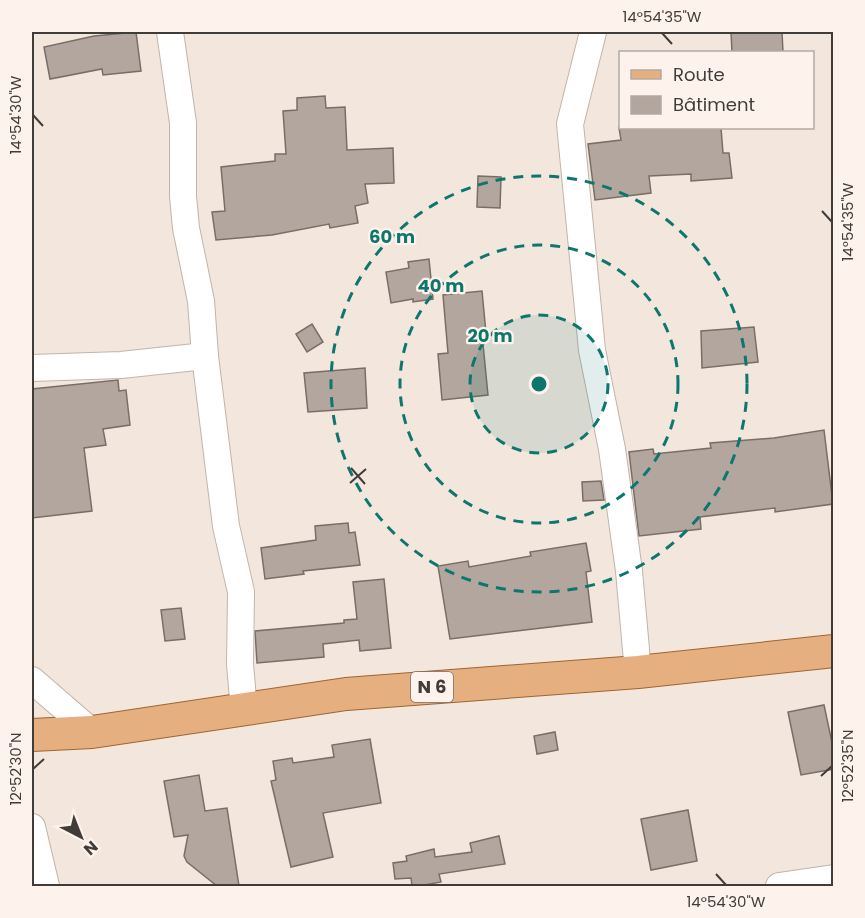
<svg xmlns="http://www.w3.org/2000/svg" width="865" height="918" font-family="Poppins,sans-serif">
	<rect width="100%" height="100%" fill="#f3e6dd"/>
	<g fill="#b2a69e" stroke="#796e66" stroke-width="1.5">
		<path d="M136 32 141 71 103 75 102 69 50 79 44 47 94 36Z"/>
		<path d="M731 32H782L783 52H732Z"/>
		<path d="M325 96 326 108 345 107 347 150 393 148 394 183 365 184 368 203 355 206 358 223 330 228 329 224 272 235 216 240 212 212 225 211 221 167 275 161V154H286L283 111 297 110V98Z"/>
		<path d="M619 128H721L723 153H729L732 178 691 181V174L649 176 651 193 595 200 588 144 621 140Z"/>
		<path d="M478 176 501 177 500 208 477 207Z"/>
		<path d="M429 259 433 299 413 302V299L391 303 386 272 409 268 408 262Z"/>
		<path d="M482 291 486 333 482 334 488 395 442 400 438 354 448 353 443 295Z"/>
		<path d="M312 324 323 342 307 352 296 334Z"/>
		<path d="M754 327 758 362 702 368 701 331Z"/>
		<path d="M365 368 367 408 308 412 304 373Z"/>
		<path d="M118 380 119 391 126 390 130 425 103 429 106 445 84 448 92 511 32 518V389Z"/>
		<path d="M824 430 833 504 775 512V508L700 517 701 529 639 536 629 452 653 449 654 454 711 448 710 443 774 438Z"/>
		<path d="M601 481 604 500 583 501 582 482Z"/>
		<path d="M348 523 349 533 355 532 360 565 303 571 304 574 265 579 261 548 316 540 315 526Z"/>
		<path d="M586 543 591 571 586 572 592 622 450 639 438 566 468 561 469 567 531 556 530 552Z"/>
		<path d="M384 579 391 648 360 651 359 640 323 644 324 657 257 663 255 631 344 623V620L357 619 353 582Z"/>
		<path d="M181 608 185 639 165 641 161 610Z"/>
		<path d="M824 705 834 752V769L801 775 788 712Z"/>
		<path d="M555 732 558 750 537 754 534 736Z"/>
		<path d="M370 739 381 803 323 813 333 857 291 867 271 781 276 780 273 761 292 758 293 763 334 757 332 745Z"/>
		<path d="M199 775 205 811 227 808 239 886H217L187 862 184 856 188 835 174 837 164 781Z"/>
		<path d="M688 810 697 861 651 870 641 819Z"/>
		<path d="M499 836 505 864 439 874 441 882 419 886H412L411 878 395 879 393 863 407 861 406 856 434 849 435 857 472 852 470 843Z"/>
	</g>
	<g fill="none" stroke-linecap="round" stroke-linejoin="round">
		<g stroke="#c0b4ab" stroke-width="28">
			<g id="minor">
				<path d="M170 32 183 123V196L186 228 201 301 205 356 226 526 241 592 240 664 244 710"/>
				<path d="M593 32 570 124 592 350 612 449 629 571 638 672"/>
				<path d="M32 368 121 365 205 356"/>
				<path d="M32 680 92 732"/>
				<path d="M32 827 46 886"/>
				<path d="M779 886 834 878"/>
			</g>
		</g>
		<g stroke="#a06430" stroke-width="34">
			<path id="major" d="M32 735 92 732 346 694 638 672 834 651"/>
		</g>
		<use href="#minor" stroke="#fff" stroke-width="26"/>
		<use href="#major" stroke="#e5af80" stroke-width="32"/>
	</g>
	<path fill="none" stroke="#413c38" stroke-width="2" d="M662 33 672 44M33 115 43 126M822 211 832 222M351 468 365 484M350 483 366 469M33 769 44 759M821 776 832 766M716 874 726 885"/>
	<circle cx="539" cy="384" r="69" fill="#0f766e" fill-opacity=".12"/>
	<g fill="none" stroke="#0f766e" stroke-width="3" stroke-dasharray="10 8">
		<circle cx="539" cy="384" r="69"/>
		<circle cx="539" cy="384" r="139"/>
		<circle cx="539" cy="384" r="208"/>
	</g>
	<g text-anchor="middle" stroke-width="4.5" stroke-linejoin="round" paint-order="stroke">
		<rect fill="#fef3ec" stroke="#7a736e" stroke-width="1.5" x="411" y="672" width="42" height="30" rx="4.5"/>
		<g font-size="18" font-weight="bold" fill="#413c38">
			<text x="432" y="693">N 6</text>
		</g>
	</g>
	<circle cx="539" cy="384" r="9" fill="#0f766e" stroke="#fef3ec" stroke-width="3"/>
	<g font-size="18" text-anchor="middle" font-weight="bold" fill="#0f766e" stroke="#fef3ec" stroke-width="4.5" stroke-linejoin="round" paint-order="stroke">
		<text x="392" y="243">60 m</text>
		<text x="441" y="292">40 m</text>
		<text x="490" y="342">20 m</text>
	</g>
	<rect width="865" height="918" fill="none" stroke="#fef3ec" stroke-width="66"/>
	<rect x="619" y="51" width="195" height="78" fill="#fef3ec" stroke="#b2aaa4" stroke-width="1.5"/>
	<rect x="631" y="70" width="30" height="9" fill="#e5af80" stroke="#b2aaa4" stroke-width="1.5"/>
	<text x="673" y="81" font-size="18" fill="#413c38">Route</text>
	<rect x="631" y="96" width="30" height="18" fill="#b2a69e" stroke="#b2aaa4" stroke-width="1.5"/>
	<text x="673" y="111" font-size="18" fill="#413c38">Bâtiment</text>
	<g transform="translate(81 837) rotate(138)" stroke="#fef3ec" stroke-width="4.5" paint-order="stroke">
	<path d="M0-4.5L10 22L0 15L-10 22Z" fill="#413c38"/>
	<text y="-9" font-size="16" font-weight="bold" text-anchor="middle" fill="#413c38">N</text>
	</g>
	<rect x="33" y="33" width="799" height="852" fill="none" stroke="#413c38" stroke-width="2"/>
	<g font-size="15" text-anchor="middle" fill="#413c38">
		<text x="662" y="22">14°54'35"W</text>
		<text transform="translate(16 115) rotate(-90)" y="5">14°54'30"W</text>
		<text transform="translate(848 222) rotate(-90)" y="5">14°54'35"W</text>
		<text transform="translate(848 766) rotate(-90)" y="5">12°52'35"N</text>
		<text transform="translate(16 769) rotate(-90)" y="5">12°52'30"N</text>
		<text x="726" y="907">14°54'30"W</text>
	</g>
</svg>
